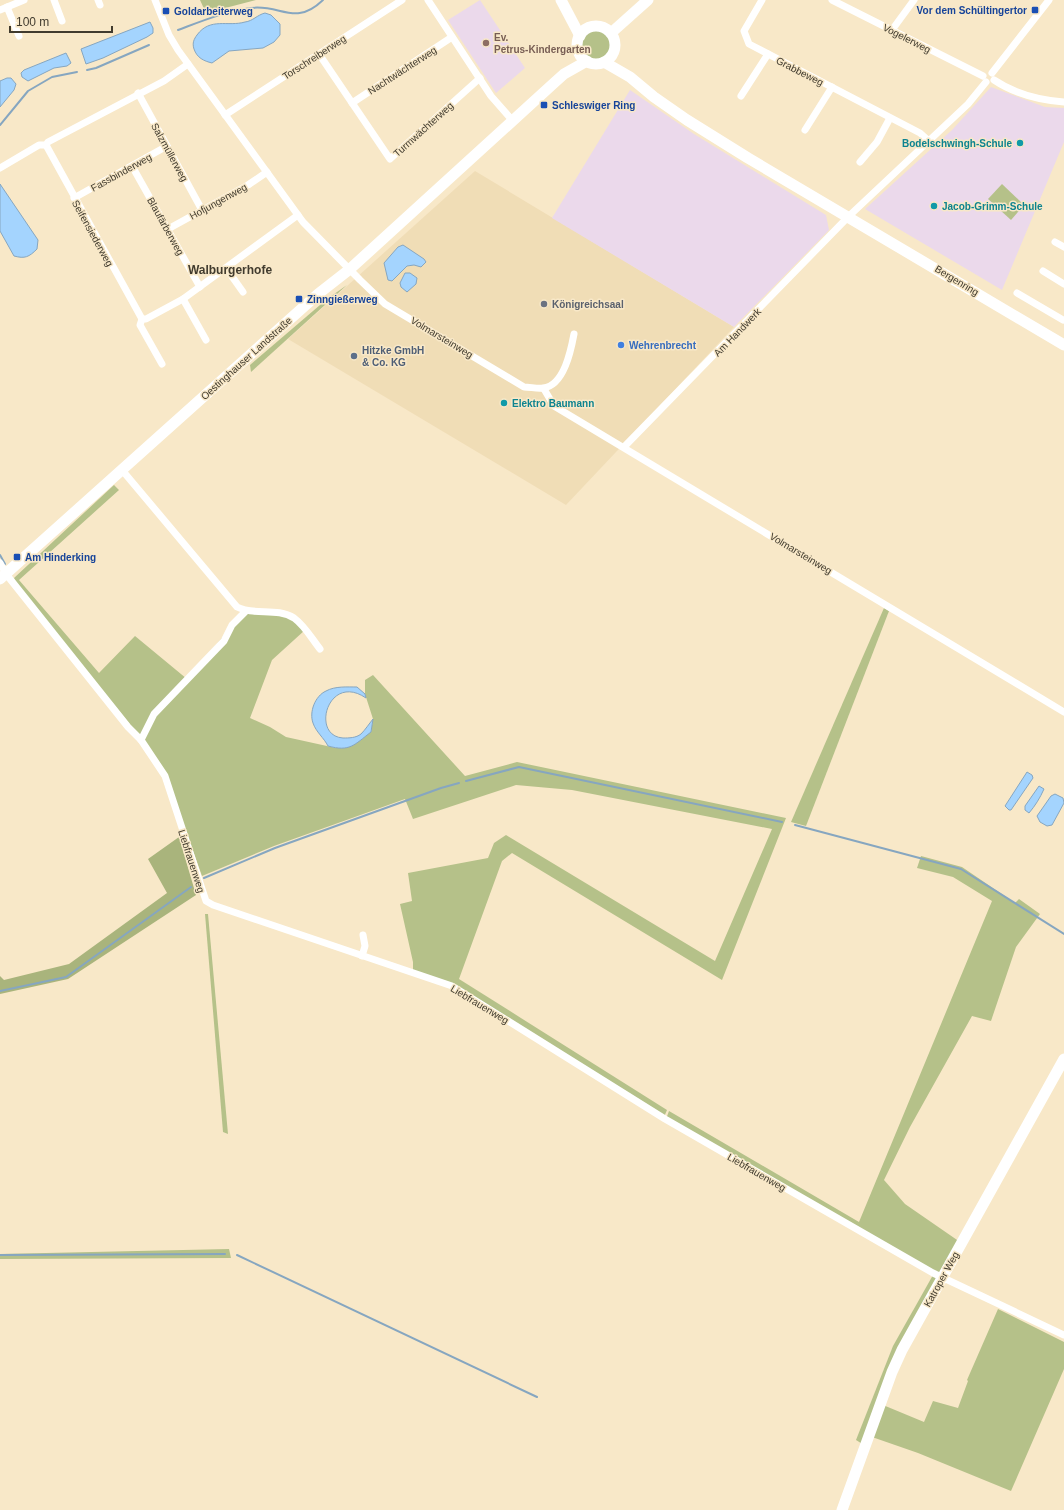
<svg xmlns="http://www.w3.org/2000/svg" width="1064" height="1510" font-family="Helvetica,sans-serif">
	<rect width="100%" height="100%" fill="#f8e8c8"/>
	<path fill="#f0ddb6" d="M475 171 734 327 566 505 288 339Z"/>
	<g fill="#ebd9eb">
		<path d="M480 0 525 68 496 93 448 20Z"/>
		<path d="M991 87 1045 107 1064 108V142L1002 290 865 209 952 130Z"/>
		<path d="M630 90 694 134 826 215 829 230 734 327 552 218Z"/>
	</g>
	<g fill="#b5c189">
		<path d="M200 0H256L206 13Z"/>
		<circle cx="597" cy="45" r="15"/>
		<path d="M1002 184 1024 205 1011 220 988 199Z"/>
		<path d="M347 285 251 372 250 365 327 299Z"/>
		<path d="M114 485 119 490 19 580 99 673 135 636 187 679 154 713 141 738 16 584 14 578Z"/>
		<path d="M884 608 889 611 806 826 791 822Z"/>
		<path d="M245 612 284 615 293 619 305 630 272 660 250 718 270 727 286 737 336 748 371 732 373 719 365 694V680L373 675 465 776 517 762 786 818 722 980 512 853 502 861 459 979 667 1110 664 1117 452 985 413 972V962L400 904 412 901 408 873 488 858 494 843 506 835 715 961 772 829 572 790 516 785 413 819 405 799 274 846 202 876 166 775 143 740 155 714Z"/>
		<path d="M921 856 962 867 1015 903 1019 899 1040 914 1016 947 991 1021 972 1016 910 1127 884 1180 905 1204 960 1242 941 1276 666 1119 669 1111 859 1222 992 901 953 877 917 868Z"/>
		<path d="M205 914H208L228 1134 223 1132Z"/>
		<path d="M229 1249 231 1258 0 1259V1254Z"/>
		<path d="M933 1275 940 1278 864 1445 856 1440 893 1346Z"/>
		<path d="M998 1309 1064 1342V1369L1011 1491 918 1453 872 1437 883 1405 924 1422 933 1401 958 1408 968 1381 967 1380Z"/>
	</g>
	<path fill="#a9b47c" d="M179 837 196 895 68 979 0 994V976L4 980 69 964 167 893 148 859Z"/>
	<g fill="#a4d4fe" stroke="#86a6c0">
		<path d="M265 13 271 15 280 24V35L274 42 263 48 229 51 212 63C204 61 197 58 194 49 192 43 194 39 197 35 210 17 228 27 245 22 253 21 257 15 265 13Z"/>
		<path d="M150 22 153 28V33L147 37 103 58 86 64 81 49Z"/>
		<path d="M66 53 71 63 67 66 54 68 28 81 22 77 21 73 24 70Z"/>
		<path d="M7 78H11L16 84 14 90 0 107V81Z"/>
		<path d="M0 184 38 240 37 249C29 257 25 259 14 256L0 231Z"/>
		<path d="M403 245 424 259 426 262 421 267 414 265 407 266 392 281 388 280 384 263 398 247Z"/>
		<path d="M405 273H410L417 278 416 284 407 292 401 287 400 283Z"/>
		<path d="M357 687 365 694 366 698C328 672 310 736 343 738 349 738 356 738 361 734 365 730 369 724 373 719L371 732C354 745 350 752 328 746 324 738 316 732 313 723 309 712 315 696 326 691 335 686 347 687 357 687Z"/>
		<path d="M1027 772 1032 775 1033 778 1011 810H1009L1005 806Z"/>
		<path d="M1039 786 1044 789C1040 798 1035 806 1029 813L1025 810V806Z"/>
		<path d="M1055 794 1063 798 1064 803 1052 825 1047 826 1040 822 1037 816 1051 796Z"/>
	</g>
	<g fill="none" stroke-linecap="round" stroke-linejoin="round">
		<g stroke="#86a6c0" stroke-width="2">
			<path d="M178 30C202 21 226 11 251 8 281 4 295 27 323 0"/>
			<path d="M87 70 96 68 149 45"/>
			<path d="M0 125 28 91 52 77 77 72"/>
			<path d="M0 555 5 564"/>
			<path d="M466 781 519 767 782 822"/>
			<path d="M795 825 961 869 1064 934"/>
			<path d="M204 878 275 848 441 788 459 783"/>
			<path d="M0 991 66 977 191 887"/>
			<path d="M0 1255 225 1254"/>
			<path d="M237 1255 537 1397"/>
		</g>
		<g stroke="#fff" stroke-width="7">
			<path d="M54 0 62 21"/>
			<path d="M98 0 100 5"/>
			<path d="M155 0 169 35 178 50 303 222 360 280 385 304 524 387C530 387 538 389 543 388 564 386 571 350 574 334"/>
			<path d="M428 0 491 96 513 121"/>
			<path d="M762 0 744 31 749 44 920 133 930 142"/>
			<path d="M832 0 983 76"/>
			<path d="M7 7 19 36"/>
			<path d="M0 10 24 0"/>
			<path d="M892 30 914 0"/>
			<path d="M319 54 390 159 480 78"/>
			<path d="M992 73 1049 0"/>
			<path d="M994 80C1015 94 1039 100 1064 102"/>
			<path d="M138 93 202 210"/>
			<path d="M741 96 768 54"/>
			<path d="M352 103 452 37"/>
			<path d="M225 115 402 0"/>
			<path d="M805 130 832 87"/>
			<path d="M46 145 142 319"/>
			<path d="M860 162 877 142 890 118"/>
			<path d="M132 166 200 287"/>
			<path d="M0 168 39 145H46L48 142 164 81 188 64"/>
			<path d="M74 198 167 146"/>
			<path d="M168 229 248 185 267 172"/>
			<path d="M1055 242 1064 247"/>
			<path d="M226 268 243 292"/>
			<path d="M1043 271 1064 284"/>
			<path d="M1017 293 1063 320"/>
			<path d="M183 299 206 340"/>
			<path d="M142 319H146L183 299 298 215"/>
			<path d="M142 319 140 325 162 364"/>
			<path d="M544 389 554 406 1064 712"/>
			<path d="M624 447 849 216 968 104 986 82"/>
			<path d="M122 470 237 607C254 616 277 607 294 618 305 626 312 639 320 649"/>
			<path d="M0 563 6 574 128 727 141 740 165 776 206 901 213 905 452 986 665 1119 933 1273 1064 1335"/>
			<path d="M141 740 154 714 224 641 232 625 245 612"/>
			<path d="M362 956 365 946 363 935"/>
		</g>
		<g stroke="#fff" stroke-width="11">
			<path d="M561 0 580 36"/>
			<circle cx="596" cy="45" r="19"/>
			<path d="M611 33 648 0"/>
			<path d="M604 62 630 77 654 97 687 120 748 158 1064 345"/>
			<path d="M0 579 318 294 350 269 554 83 564 74 587 61"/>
			<path d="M842 1510 892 1372 902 1350 1064 1059"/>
		</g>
	</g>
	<g fill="#1a4fb4" stroke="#f8e8c8" stroke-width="1.5">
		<rect x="1031" y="6" width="8" height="8" rx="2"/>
		<rect x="162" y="7" width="8" height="8" rx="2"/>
		<rect x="540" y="101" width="8" height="8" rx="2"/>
		<rect x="295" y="295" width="8" height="8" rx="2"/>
		<rect x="13" y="553" width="8" height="8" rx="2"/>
	</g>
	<circle fill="#8d6e63" stroke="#f8e8c8" stroke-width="1.5" cx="486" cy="43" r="4"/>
	<g fill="#0f9aa8" stroke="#f8e8c8" stroke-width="1.5">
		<circle cx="1020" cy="143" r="4"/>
		<circle cx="934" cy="206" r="4"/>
		<circle cx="504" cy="403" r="4"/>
	</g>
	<circle fill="#6b7280" stroke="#f8e8c8" stroke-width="1.5" cx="544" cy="304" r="4"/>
	<circle fill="#3f7fe0" stroke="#f8e8c8" stroke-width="1.5" cx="621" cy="345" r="4"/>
	<circle fill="#5c6f8a" stroke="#f8e8c8" stroke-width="1.5" cx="354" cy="356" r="4"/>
	<g text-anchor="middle" stroke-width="3" stroke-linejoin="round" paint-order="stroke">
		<g font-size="10" font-weight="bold" fill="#164399" stroke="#f8e8c8" text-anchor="start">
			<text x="1027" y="14" text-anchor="end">Vor dem Schültingertor</text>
			<text x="174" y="15">Goldarbeiterweg</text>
			<text x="552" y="109">Schleswiger Ring</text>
			<text x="307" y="303">Zinngießerweg</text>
			<text x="25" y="561">Am Hinderking</text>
		</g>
		<g font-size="10" font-weight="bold" fill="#785e54" stroke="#f8e8c8" text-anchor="start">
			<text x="494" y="41">Ev.<tspan x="494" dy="12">Petrus-Kindergarten</tspan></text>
		</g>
		<g font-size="10" fill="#413b2e" stroke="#f8e8c8">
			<text transform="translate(907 38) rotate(27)" y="4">Vogelerweg</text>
			<text transform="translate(314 57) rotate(-33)" y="4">Torschreiberweg</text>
			<text transform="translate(402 70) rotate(-33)" y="4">Nachtwächterweg</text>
			<text transform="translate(800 71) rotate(27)" y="4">Grabbeweg</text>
			<text transform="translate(423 129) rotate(-42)" y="4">Turmwächterweg</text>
			<text transform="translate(170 152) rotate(61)" y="4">Salzmüllerweg</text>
			<text transform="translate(121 172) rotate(-29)" y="4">Fassbinderweg</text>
			<text transform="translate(218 201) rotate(-29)" y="4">Hofjungenweg</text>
			<text transform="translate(166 226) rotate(61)" y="4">Blaufärberweg</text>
			<text transform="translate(93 233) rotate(61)" y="4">Seifensiederweg</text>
			<text transform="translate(957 280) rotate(31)" y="4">Bergenring</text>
			<text transform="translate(737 332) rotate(-46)" y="4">Am Handwerk</text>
			<text transform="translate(442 337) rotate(31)" y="4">Volmarsteinweg</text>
			<text transform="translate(246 358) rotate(-42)" y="4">Oestinghauser Landstraße</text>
			<text transform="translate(801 553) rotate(31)" y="4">Volmarsteinweg</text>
			<text transform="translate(192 861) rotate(72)" y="4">Liebfrauenweg</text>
			<text transform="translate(480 1004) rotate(31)" y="4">Liebfrauenweg</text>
			<text transform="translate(757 1172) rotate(30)" y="4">Liebfrauenweg</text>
			<text transform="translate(941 1279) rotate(-61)" y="4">Katroper Weg</text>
		</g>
		<g font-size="10" font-weight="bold" fill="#0d838f" stroke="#f8e8c8" text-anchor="start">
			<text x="1012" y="147" text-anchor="end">Bodelschwingh-Schule</text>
			<text x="942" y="210">Jacob-Grimm-Schule</text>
			<text x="512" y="407">Elektro Baumann</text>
		</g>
		<g font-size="10" font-weight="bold" fill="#5b616d" stroke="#f8e8c8" text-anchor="start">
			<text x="552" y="308">Königreichsaal</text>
		</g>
		<g font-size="10" font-weight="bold" fill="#366cbe" stroke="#f8e8c8" text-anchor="start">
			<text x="629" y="349">Wehrenbrecht</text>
		</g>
		<g font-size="10" font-weight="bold" fill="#4e5e75" stroke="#f8e8c8" text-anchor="start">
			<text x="362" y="354">Hitzke GmbH<tspan x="362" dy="12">&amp; Co. KG</tspan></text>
		</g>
		<g font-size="12" font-weight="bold" fill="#413b2e" stroke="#f8e8c8">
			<text x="230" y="274">Walburgerhofe</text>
		</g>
	</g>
	<path d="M10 26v6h102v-6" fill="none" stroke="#413b2e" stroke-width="2"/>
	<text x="16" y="26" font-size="12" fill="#413b2e" stroke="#f8e8c8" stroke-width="3" paint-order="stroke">100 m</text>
</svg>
